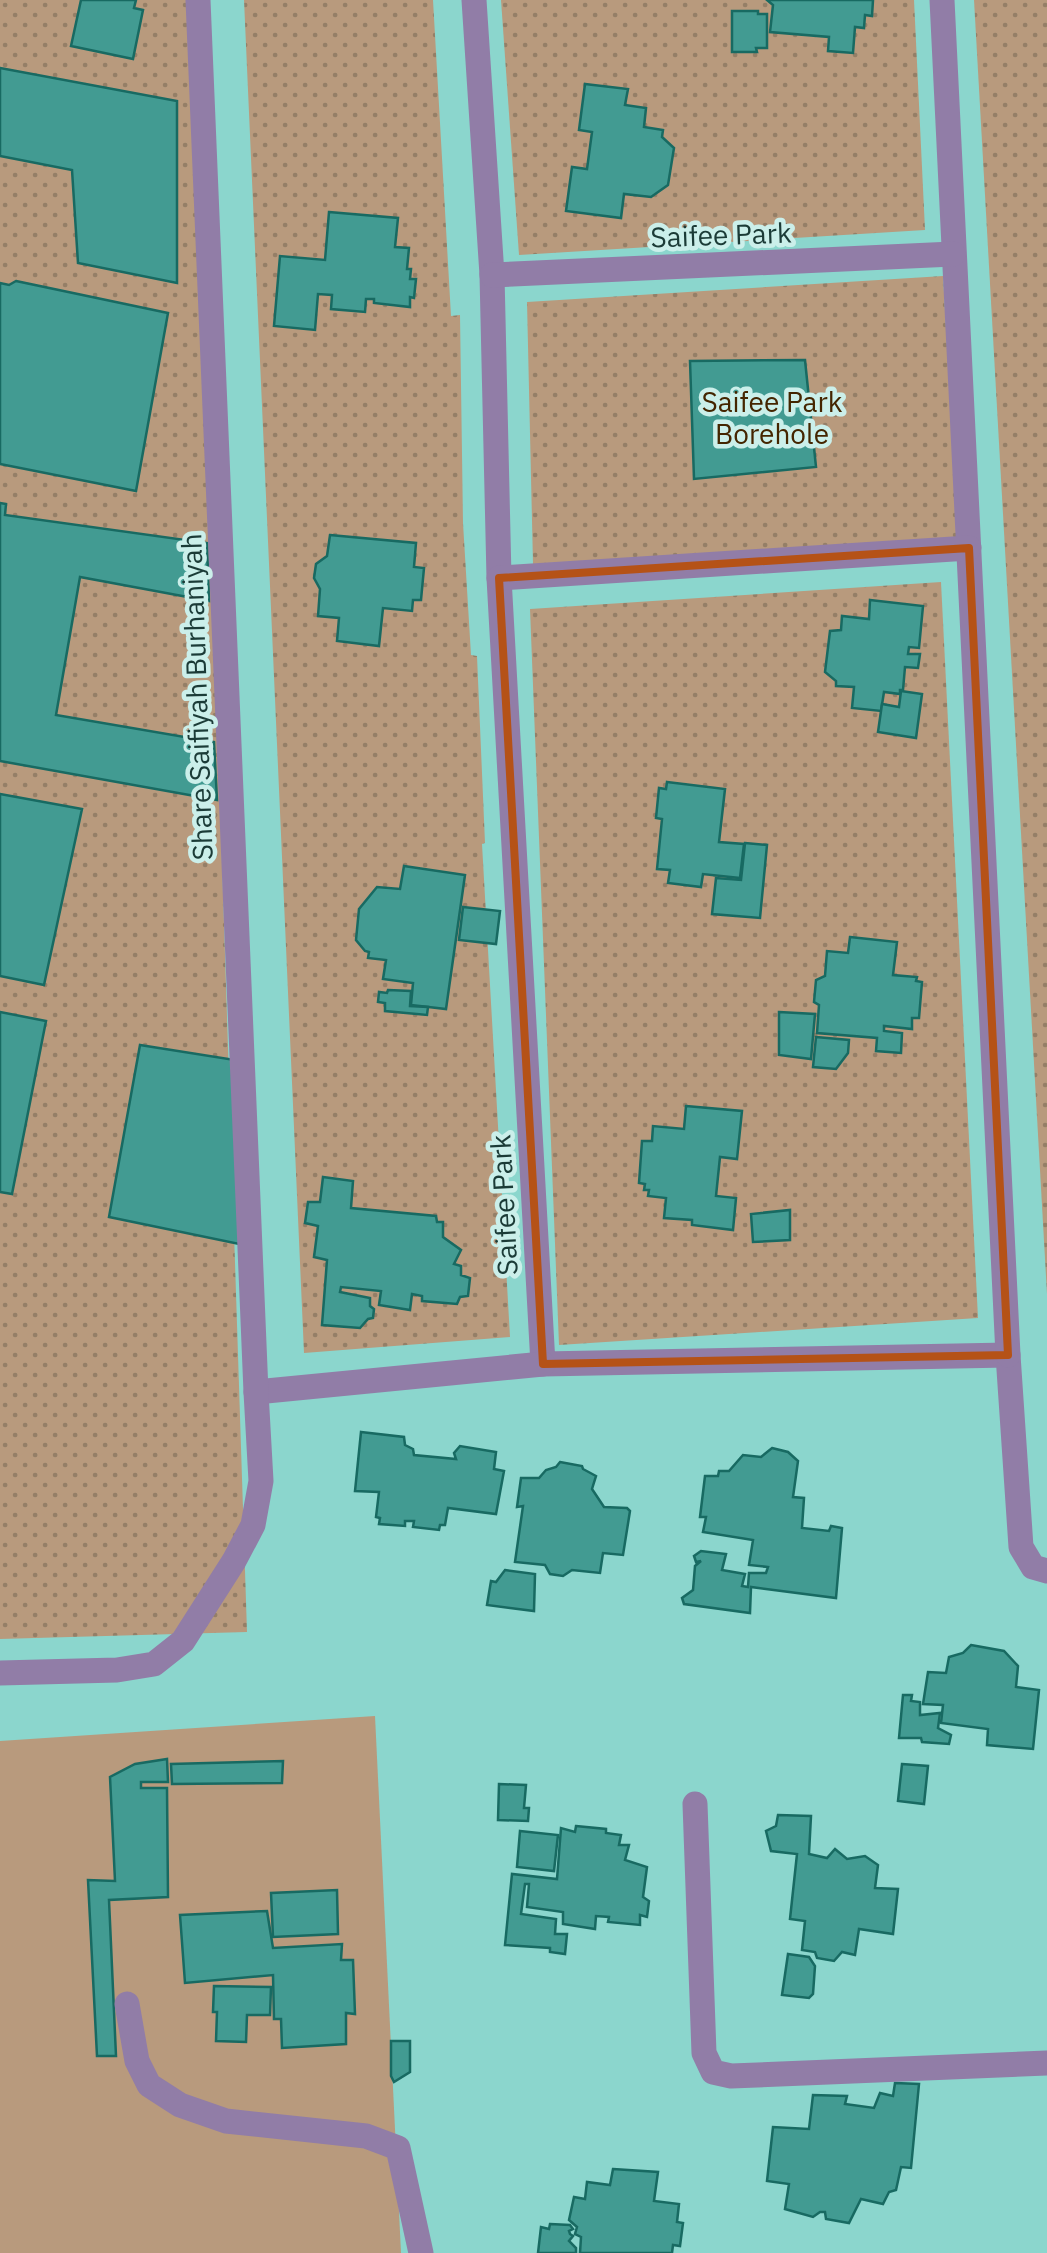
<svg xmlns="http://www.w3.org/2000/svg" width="1047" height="2253" font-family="'IBM Plex Sans',sans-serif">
	<defs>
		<pattern id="park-dots" width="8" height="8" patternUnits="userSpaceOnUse" patternTransform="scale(2.5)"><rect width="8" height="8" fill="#b89a7d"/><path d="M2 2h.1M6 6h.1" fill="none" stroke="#957f67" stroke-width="1.8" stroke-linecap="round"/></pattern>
	</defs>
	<rect width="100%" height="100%" fill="#8bd6cd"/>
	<path fill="#b89a7d" d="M375 1716 401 2253H0V1741Z"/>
	<g fill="url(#park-dots)">
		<path d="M0 0H194L247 1632 0 1639Z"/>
		<path d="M244 0H433L451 316 460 315 463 523 471 655 477 656 485 843 482 844 510 1337 304 1353Z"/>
		<path d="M501 0H914L925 230 519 255Z"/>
		<path d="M974 0H1047V1294Z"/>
		<path d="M943 276 958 538 533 564 527 302Z"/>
		<path d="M941 582 978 1318 559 1345 530 609Z"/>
	</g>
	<g fill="#429b92" stroke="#186a62" stroke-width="2.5">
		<path d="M81 0H136L134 8 143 10 133 59 71 46Z"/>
		<path d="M767 0H873L872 16 865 15 864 28 855 27 853 53 828 51 829 37 770 32 773 5Z"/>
		<path d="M732 11H758V14H767V48H756L757 52H732Z"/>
		<path d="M0 68 177 101V283L78 263 72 170 0 156Z"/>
		<path d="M585 84 628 89 625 105 646 108 644 127 663 130 662 137 674 148 668 185 651 197 624 194 621 218 566 211 572 167 587 169 592 132 579 130Z"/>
		<path d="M329 212 398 218 395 247 409 248 407 269H411L410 279H416L414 298 410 297V307L374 303V299H366L365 312 331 309 332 295 318 294 315 330 274 326 280 256 325 260Z"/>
		<path d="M16 281 168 313 136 491 0 464V283L9 285Z"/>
		<path d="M805 360 816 467 694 479 690 361Z"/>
		<path d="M0 503 6 504 5 515 207 543 209 601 80 577 56 715 214 742 217 800 0 761Z"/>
		<path d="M330 535 416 543 414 567 424 568 421 600H413L412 611 383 608 379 646 337 641 339 618 318 616 320 589 314 578 316 564 327 556Z"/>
		<path d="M870 600 923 606 919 648 909 647 908 654H920L918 668 905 667 903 690H900V694L884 692 881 711 852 708 854 687 836 686V681L825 672 830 631 841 630 842 616 869 619Z"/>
		<path d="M901 691 922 694 916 738 878 732 882 704 899 707Z"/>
		<path d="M667 782 725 789 719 842 744 844 740 878 703 874 701 887 668 883 670 870 657 869 662 819 656 818 659 788 666 789Z"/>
		<path d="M0 794 82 809 44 985 0 976Z"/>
		<path d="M745 843 767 845 760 918 712 914 716 878 741 880Z"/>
		<path d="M404 866 465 875 446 1009 411 1005 413 983 383 979 386 960 368 958 369 952 365 951 356 940 359 909 377 887 400 889Z"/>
		<path d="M463 907 500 911 496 944 459 940Z"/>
		<path d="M850 937 897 942 893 975 917 977 916 981 922 982 919 1018H912V1029L884 1026V1031L902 1033 901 1053 876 1051 877 1038 817 1033 819 1005 814 1002 816 980 825 976 827 951 848 953Z"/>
		<path d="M388 990 411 991 410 1006 428 1007 427 1015 385 1011V1003L378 1002 379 992 387 993Z"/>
		<path d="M0 1012 46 1021 12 1194 0 1192Z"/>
		<path d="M779 1012 815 1014 811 1059 779 1055Z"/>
		<path d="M816 1037 849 1040 848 1053 836 1069 813 1067Z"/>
		<path d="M140 1045 235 1060 244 1245 109 1217Z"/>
		<path d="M686 1106 742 1111 737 1159 720 1157 716 1196 736 1198 733 1230 692 1225V1220L664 1218 666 1198 648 1196 649 1190H644L645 1184 639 1183 642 1141H652L653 1126 684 1129Z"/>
		<path d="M323 1177 353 1181 351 1208 436 1216 437 1222H443V1237L461 1250 454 1264 461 1266V1275L470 1278 468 1296 460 1297 457 1304 422 1301V1296L412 1294 410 1310 379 1305 381 1291 341 1287 340 1292 370 1298V1306L374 1309 373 1318 368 1319 360 1328 322 1325 327 1260 314 1257 318 1226 305 1223 308 1202H320Z"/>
		<path d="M790 1210V1240L753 1242 751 1214Z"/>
		<path d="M361 1432 404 1437 405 1445 413 1449 414 1455 456 1459 454 1453 460 1446 496 1452 494 1469 504 1471 496 1514 448 1508 445 1525H440L439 1530 413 1527 414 1521H405V1526L379 1524 380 1518 376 1517 379 1492 355 1491Z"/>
		<path d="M772 1448 788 1452 798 1461 793 1497 804 1498 802 1528 829 1531 831 1526 842 1528 836 1598 751 1587 750 1613 684 1604 682 1598 693 1590 695 1566 701 1561 696 1562 694 1556 701 1551 726 1554 722 1570 745 1574 742 1586 748 1587 749 1573H766L768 1567 749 1565 753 1540 703 1532 706 1517H700L705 1476H718L719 1471H729L743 1455 761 1457Z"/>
		<path d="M560 1462 582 1466 583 1469 596 1476 592 1489 604 1507 627 1508 630 1511 623 1555 603 1553 600 1573 572 1570 563 1576 550 1574 545 1565 515 1562 523 1506 517 1507 521 1478H539L546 1470 556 1467Z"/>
		<path d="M505 1570 535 1574 534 1611 487 1605 491 1581 496 1582Z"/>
		<path d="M971 1645 1004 1651 1018 1666 1016 1687 1039 1690 1033 1749 987 1745 988 1729 941 1723 943 1705 923 1704 928 1672 946 1673 949 1657 963 1653Z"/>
		<path d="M903 1695H912L911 1701 920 1702V1715L940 1713 938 1728 951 1735 949 1744 922 1742 921 1738H899Z"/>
		<path d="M167 1759 168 1782H141V1788H167L168 1897 109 1900 116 2056H97L88 1880 115 1881 110 1777 135 1764Z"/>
		<path d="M283 1761 282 1783 172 1784 171 1764Z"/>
		<path d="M902 1764 928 1766 924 1804 898 1801Z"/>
		<path d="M499 1784 526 1785 524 1808H529L528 1821 498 1820Z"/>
		<path d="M778 1815 811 1816 809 1854 827 1858 835 1849 847 1859 865 1856 878 1865 875 1888 898 1889 893 1934 859 1929 855 1955 842 1952 834 1961 817 1958 815 1952 802 1950 805 1921 790 1919 797 1854 771 1851 766 1831 776 1826Z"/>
		<path d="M576 1826 606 1829V1833L621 1835 619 1845H629L625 1860 647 1867 643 1897 649 1901 647 1917 640 1915V1925L608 1922 609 1917 596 1916 595 1929 563 1924V1912L527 1907 529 1884H525L521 1914 556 1919 555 1934H567L565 1954 550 1952V1948L505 1945 512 1874 557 1879 561 1828 575 1832Z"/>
		<path d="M520 1831 558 1835 554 1871 517 1867Z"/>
		<path d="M337 1890 338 1934 273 1937 271 1893Z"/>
		<path d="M267 1911 273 1948 342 1944 341 1960H353L355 2014 346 2013V2044L282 2048 281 2019H274L273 1975 185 1983 180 1915Z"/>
		<path d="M788 1954 809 1957 815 1966 813 1994 809 1998 782 1995Z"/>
		<path d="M214 1986 271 1987 270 2015H247L246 2042 216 2041 217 2012H213Z"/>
		<path d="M391 2041H410V2072L394 2082 391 2076Z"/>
		<path d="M895 2083 919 2084 911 2168 901 2167 896 2190 889 2192 883 2204 861 2199 849 2223 826 2219 825 2212H820L813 2217 785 2209 789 2184 767 2181 773 2127 809 2129 813 2095 847 2096 845 2104 874 2108 880 2093 893 2096Z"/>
		<path d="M613 2169 658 2172 654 2201 679 2204 677 2222 683 2223 680 2246 673 2245 672 2253H580L581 2237 575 2234 577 2227 569 2220 574 2197 585 2199 587 2182 610 2185Z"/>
		<path d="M550 2224 570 2225 573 2229 569 2231 570 2234 573 2236 569 2241 576 2248V2253H538L541 2227 549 2229Z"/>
	</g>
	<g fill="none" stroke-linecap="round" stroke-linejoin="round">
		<g stroke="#917da7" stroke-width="25">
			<path d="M474 0 492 275 499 578 543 1364 1008 1355 1021 1547 1033 1567 1047 1571"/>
			<path d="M942 0 1008 1355"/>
			<path d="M492 275 953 254"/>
			<path d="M499 578 969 548"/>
			<path d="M256 1392 543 1364"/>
			<path d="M0 1673 117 1670 154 1664 183 1641 234 1561 253 1525 261 1481 256 1392 198 0"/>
			<path d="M695 1804 704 2053 713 2072 731 2076 1047 2063"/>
			<path d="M127 2004 137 2061 149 2085 180 2105 226 2121 366 2136 398 2148 421 2253"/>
		</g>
	</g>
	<path fill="none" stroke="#b55217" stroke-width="8" stroke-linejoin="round" d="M969 548 1008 1355 543 1364 499 578Z"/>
	<g text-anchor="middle" stroke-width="9" stroke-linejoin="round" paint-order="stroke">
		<g font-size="28" fill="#1b3b37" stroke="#cbefea">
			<text transform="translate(721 235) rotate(-2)" y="10">Saifee Park</text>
			<text transform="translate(197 697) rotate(-92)" y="10">Share Saifiyah Burhaniyah</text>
			<text transform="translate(504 1205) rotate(-93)" y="10">Saifee Park</text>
		</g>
		<g font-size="28" fill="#442500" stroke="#cbefea">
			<text x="772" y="412">Saifee Park<tspan x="772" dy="32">Borehole</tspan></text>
		</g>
	</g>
</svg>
